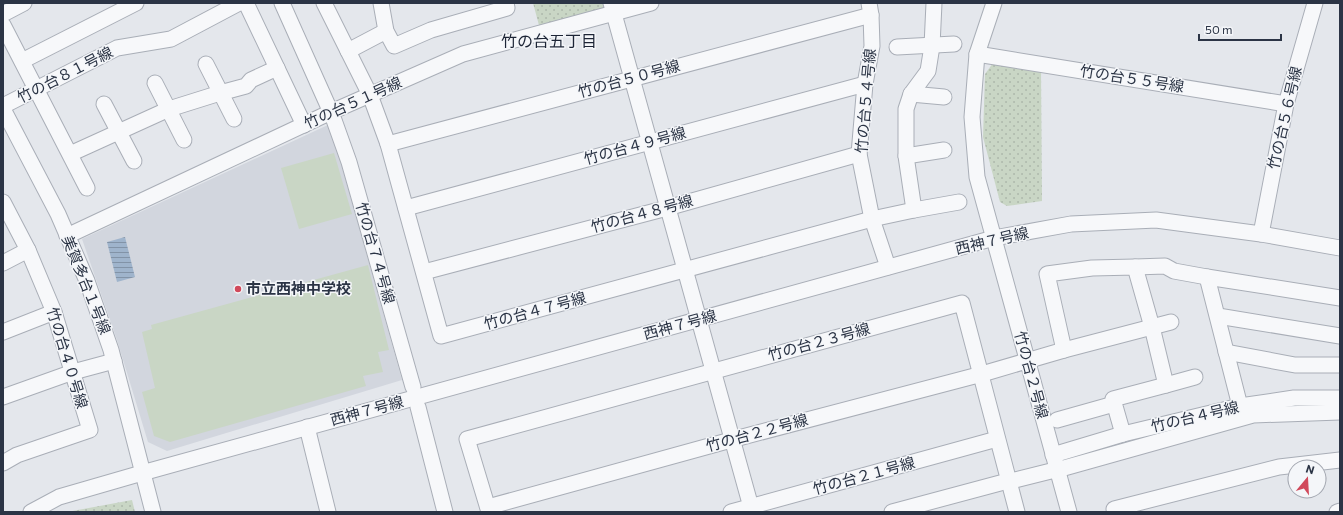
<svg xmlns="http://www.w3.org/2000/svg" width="1343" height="515" font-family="Commissioner,'Noto Sans JP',sans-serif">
	<defs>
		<pattern id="park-dots" width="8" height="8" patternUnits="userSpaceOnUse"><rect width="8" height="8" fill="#c9d6c5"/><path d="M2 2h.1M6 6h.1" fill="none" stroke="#adb8ab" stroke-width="1.8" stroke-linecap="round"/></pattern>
		<pattern id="water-rules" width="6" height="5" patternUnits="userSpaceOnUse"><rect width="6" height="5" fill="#9fb4cc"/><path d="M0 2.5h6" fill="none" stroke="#8293a7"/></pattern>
	</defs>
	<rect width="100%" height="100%" fill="#e4e7ec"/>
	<path fill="#d2d6de" d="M330 124 402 380 167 451 148 442 117 340 82 239Z"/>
	<g fill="#c9d6c5">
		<path d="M334 153 352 214 299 229 281 168Z"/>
		<path d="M368 265 389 350 378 352 383 372 363 376 366 386 170 442 154 436 142 392 155 388 142 332 152 329 151 325Z"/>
	</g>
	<g fill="url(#park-dots)">
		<path d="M533 3H606L604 11 540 29Z"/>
		<path d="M993 63 1041 68 1042 201 1007 206 1000 202 983 137 985 74Z"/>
		<path d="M132 500 135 512H67Z"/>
	</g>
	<path fill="url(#water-rules)" d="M125 237 135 277 117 282 107 242Z"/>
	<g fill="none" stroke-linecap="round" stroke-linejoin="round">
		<g stroke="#a9aeb7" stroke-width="17">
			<g id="minor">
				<path d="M246 3 304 125"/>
				<path d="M282 3 329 108"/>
				<path d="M324 3 370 95 388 144 441 336 872 219 914 210 906 156V109L911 94 928 71 932 46 934 3"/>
				<path d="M381 3 386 31 394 46 431 30 507 8 506 3"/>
				<path d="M611 3 751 507"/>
				<path d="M869 3 871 15 872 46 865 84 859 154 872 219 888 267"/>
				<path d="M994 3 977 54 972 117 977 177 1069 512"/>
				<path d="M3 14 24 3"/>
				<path d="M3 25 87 188"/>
				<path d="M897 47 954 44"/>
				<path d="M348 51 386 31"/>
				<path d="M977 54 1286 104"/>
				<path d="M22 61 136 3"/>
				<path d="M206 64 234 119"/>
				<path d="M155 83 184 140"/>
				<path d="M911 94 944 97"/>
				<path d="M104 104 134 161"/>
				<path d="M3 106 117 48 171 39 239 3"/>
				<path d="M3 109 58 214 87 281 111 350 153 512"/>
				<path d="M334 120 349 162 413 387"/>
				<path d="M388 144 871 15"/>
				<path d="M70 154 169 109 220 93 246 86 251 80 277 68"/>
				<path d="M906 156 944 150"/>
				<path d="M3 202 28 250 54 312 90 430 17 455 3 463"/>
				<path d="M406 208 865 84"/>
				<path d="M914 210 959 202"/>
				<path d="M1261 234 1286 104 1315 3"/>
				<path d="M67 236 331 112 463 54 651 3"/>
				<path d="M3 263 28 250"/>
				<path d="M1135 267 1165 266 1174 271 1207 277"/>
				<path d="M424 272 667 208 859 154"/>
				<path d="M1218 316 1340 336"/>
				<path d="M3 332 54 312"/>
				<path d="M1064 350 1171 322"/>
				<path d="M1226 352 1295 365H1340"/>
				<path d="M1166 385 1195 377"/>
				<path d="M3 397 73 372 114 361"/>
				<path d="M1240 406 1207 277 1340 298"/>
				<path d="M418 407 445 512"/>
				<path d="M1057 420 1114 404"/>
				<path d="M307 427 328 512"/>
				<path d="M1053 455 1123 434 1240 406 1294 398H1340"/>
				<path d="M1064 468 1253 415 1340 412"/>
				<path d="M1015 480 1051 471"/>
				<path d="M488 507 731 440 982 374 1064 350 1047 274 1092 268 1135 267 1152 327 1166 385 1113 399 1123 434"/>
				<path d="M31 512 59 497 142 473 994 238 1071 224 1156 220 1261 234 1340 248"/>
				<path d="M489 512 467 439 962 303 1017 512"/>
				<path d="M731 512 997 439"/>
				<path d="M892 512 1004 482"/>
				<path d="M1115 512 1114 509 1279 467 1340 460"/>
				<path d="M1337 512 1340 511"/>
			</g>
		</g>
		<use href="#minor" stroke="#f7f8fa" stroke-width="15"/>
	</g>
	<circle fill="#d1495b" stroke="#f4f6f9" stroke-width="1.5" cx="238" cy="289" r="4"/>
	<g text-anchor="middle" stroke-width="3" stroke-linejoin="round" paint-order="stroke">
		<g font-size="15" fill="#2b3445" stroke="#f4f6f9">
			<text transform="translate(65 75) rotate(-27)" y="5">竹の台８１号線</text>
			<text transform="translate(629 79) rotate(-15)" y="5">竹の台５０号線</text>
			<text transform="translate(1132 79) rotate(9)" y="5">竹の台５５号線</text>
			<text transform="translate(866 101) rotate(-85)" y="5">竹の台５４号線</text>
			<text transform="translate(353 103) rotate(-24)" y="5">竹の台５１号線</text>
			<text transform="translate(1285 118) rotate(-77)" y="5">竹の台５６号線</text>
			<text transform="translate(635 146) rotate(-15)" y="5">竹の台４９号線</text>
			<text transform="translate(642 214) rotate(-15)" y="5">竹の台４８号線</text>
			<text transform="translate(992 241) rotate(-13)" y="5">西神７号線</text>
			<text transform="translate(375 253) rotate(74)" y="5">竹の台７４号線</text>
			<text transform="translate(86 285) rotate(68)" y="5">美賀多台１号線</text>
			<text transform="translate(535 311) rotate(-15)" y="5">竹の台４７号線</text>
			<text transform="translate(680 325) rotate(-15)" y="5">西神７号線</text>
			<text transform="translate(819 342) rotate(-15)" y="5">竹の台２３号線</text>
			<text transform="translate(67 358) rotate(73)" y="5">竹の台４０号線</text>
			<text transform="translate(1031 375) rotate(75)" y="5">竹の台２号線</text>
			<text transform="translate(367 411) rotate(-15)" y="5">西神７号線</text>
			<text transform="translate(1195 417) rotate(-13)" y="5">竹の台４号線</text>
			<text transform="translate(757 433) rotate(-15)" y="5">竹の台２２号線</text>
			<text transform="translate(864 476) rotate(-15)" y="5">竹の台２１号線</text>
		</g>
		<g font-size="15" font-weight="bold" fill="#2b3445" stroke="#f4f6f9" text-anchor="start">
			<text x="246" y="294">市立西神中学校</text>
		</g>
		<g font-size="16" fill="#1d2536" stroke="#f4f6f9">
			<text x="549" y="47">竹の台五丁目</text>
		</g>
	</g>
	<rect width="1343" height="515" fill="none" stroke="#2b3445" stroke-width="8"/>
	<g transform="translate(1307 479) rotate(18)"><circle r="19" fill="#f4f6f9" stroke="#a4a8b1"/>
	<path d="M0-3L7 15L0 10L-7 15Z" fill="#d1495b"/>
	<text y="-6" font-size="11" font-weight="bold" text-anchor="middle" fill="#2b3445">N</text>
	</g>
	<path d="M1199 34v6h82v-6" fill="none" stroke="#2b3445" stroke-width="2"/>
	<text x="1205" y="34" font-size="12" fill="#2b3445" stroke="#f4f6f9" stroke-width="3" paint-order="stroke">50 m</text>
</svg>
